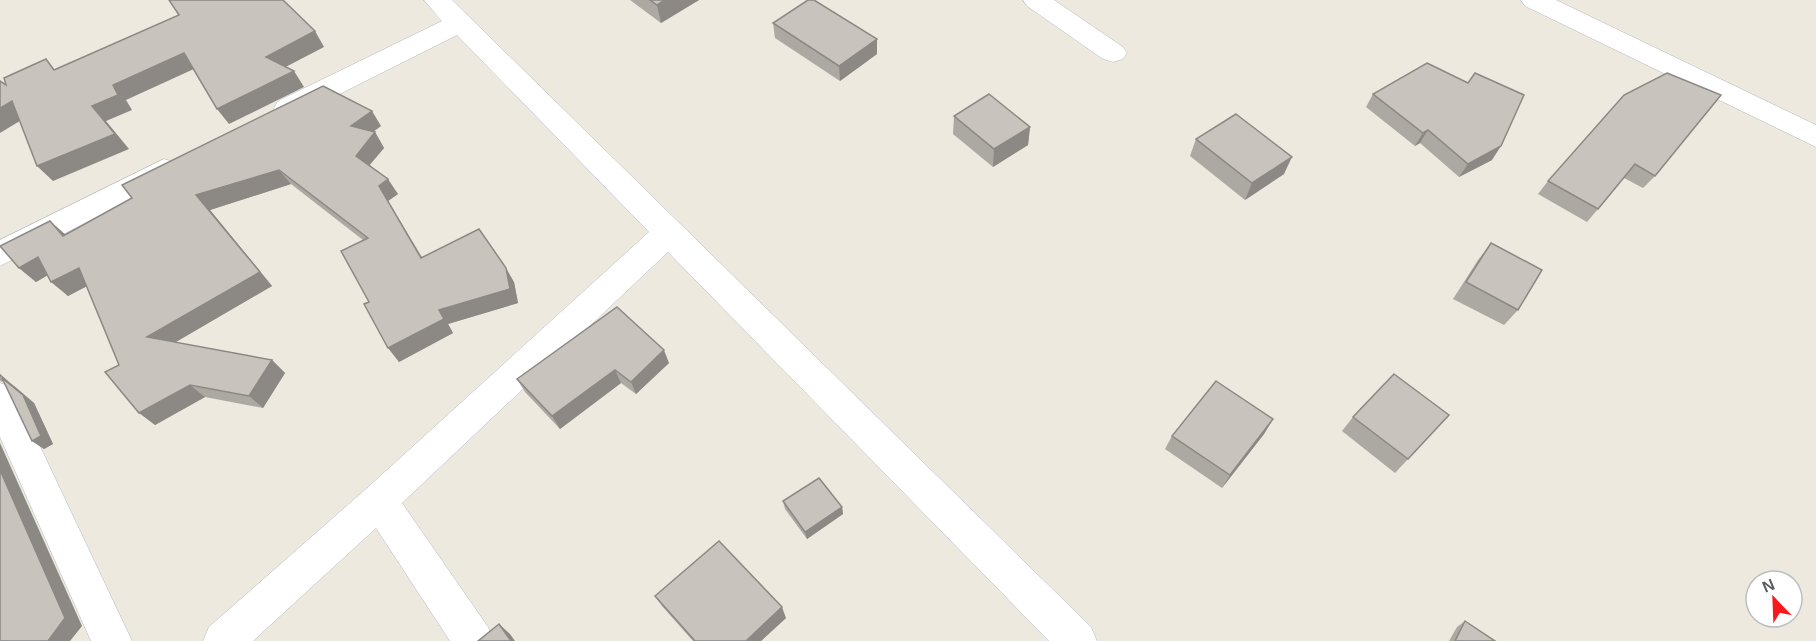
<svg xmlns="http://www.w3.org/2000/svg" width="1816" height="641" font-family="Arial,sans-serif">
	<rect width="100%" height="100%" fill="#ede9df"/>
	<g fill="none" stroke-linecap="round" stroke-linejoin="round">
		<g stroke="#b5b9be" stroke-width="1">
			<g id="minor">
				<path d="M424 0H452L1091 627 1097 641H1049L668 252 402 503 488 627 494 641H450L376 528 253 641H203L209 627 366 489 649 232 457 35 298 115 288 118 278 115 274 108 278 101 442 21Z"/>
				<path d="M1023 0H1054L1123 47 1127 53 1123 59 1113 62 1103 59 1027 6Z"/>
				<path d="M1521 0H1556L1816 125V147L1525 6Z"/>
				<path d="M164 159 174 162 179 170 174 178 0 266V240Z"/>
				<path d="M0 383 12 387 132 641H91L0 437Z"/>
			</g>
		</g>
		<use href="#minor" fill="#fff" fill-rule="evenodd"/>
	</g>
	<g fill="#aca8a2">
		<path d="M630 0H699L661 23Z"/>
		<path d="M773 23 877 54 840 81 775 38Z"/>
		<path d="M1373 94 1492 160 1459 177 1420 143 1415 146 1366 107Z"/>
		<path d="M1721 95 1655 176 1643 188 1624 178 1587 222 1538 194 1548 181Z"/>
		<path d="M954 116 1030 127 1028 145 993 167 953 134Z"/>
		<path d="M381 126 373 132H375L384 148 370 165 398 194 388 201 422 257 514 282 518 303 448 324 453 333 399 362 369 302 363 240 291 184 210 210 272 286 176 342 272 360 285 373 263 408 205 397 155 425 119 365 87 286 68 296 48 275 36 282 19 268 65 235Z"/>
		<path d="M1196 139 1284 174 1245 200 1190 156Z"/>
		<path d="M1491 243 1518 310 1504 325 1453 299 1478 260Z"/>
		<path d="M669 363 636 394 621 383 560 429 525 392 517 379Z"/>
		<path d="M0 374 34 403 53 444 44 449 32 441 4 382 0 381Z"/>
		<path d="M1449 415 1395 473 1342 431 1353 417Z"/>
		<path d="M1273 419 1264 434 1222 488 1165 449 1172 436Z"/>
		<path d="M783 501 842 507 843 514 807 539 785 509Z"/>
		<path d="M655 596 786 618 761 641H693L662 606Z"/>
		<path d="M1465 621 1495 641H1449L1457 627Z"/>
	</g>
	<g fill="#8c8884">
		<path d="M665 0H699L661 23 657 5Z"/>
		<path d="M315 31 324 47 276 72 266 57Z"/>
		<path d="M877 39V54L840 81 839 66Z"/>
		<path d="M184 53 196 68 126 100 132 110 106 121 129 149 53 181 37 166 113 85Z"/>
		<path d="M294 71 304 87 229 124 217 109Z"/>
		<path d="M12 101 28 116 0 133V108Z"/>
		<path d="M372 111 381 126 360 141 351 126Z"/>
		<path d="M1030 127 1028 145 993 167 994 149Z"/>
		<path d="M1428 130 1420 143 1415 146 1423 133Z"/>
		<path d="M375 132 384 148 365 170 356 156Z"/>
		<path d="M1501 146 1492 160 1459 177 1468 164Z"/>
		<path d="M1292 157 1284 174 1245 200 1252 183Z"/>
		<path d="M279 170 291 184 210 210 272 286 162 350 147 337 196 195Z"/>
		<path d="M388 179 398 194 388 201 430 272 379 186Z"/>
		<path d="M50 221 66 235 63 236Z"/>
		<path d="M38 257 55 271 36 282 19 268Z"/>
		<path d="M79 268 95 282 68 296 51 282Z"/>
		<path d="M506 268 514 282 518 303 448 324 453 333 399 362 388 348 439 310Z"/>
		<path d="M664 350 669 363 636 394 631 382Z"/>
		<path d="M272 360 285 373 263 408 249 396Z"/>
		<path d="M615 370 621 383 560 429 552 416Z"/>
		<path d="M0 374 12 385 0 376Z"/>
		<path d="M2 378 14 386 34 403 53 444 44 449 32 441Z"/>
		<path d="M190 385 205 397 155 425 139 413Z"/>
		<path d="M1273 419 1264 434 1222 488 1230 475Z"/>
		<path d="M0 443 82 626 70 641H48L0 470Z"/>
		<path d="M842 507 843 514 807 539 805 532Z"/>
		<path d="M782 607 786 618 761 641H746Z"/>
		<path d="M499 624 510 634 515 641H511Z"/>
	</g>
	<g fill="#c8c3bc" stroke="#8c8884" stroke-width="1.5">
		<path d="M169 0H283L315 31 266 57 294 71 217 109 184 53 113 85 118 95 92 106 115 134 37 166 12 101 0 108V81L6 85 4 78 46 59 54 70 179 15Z"/>
		<path d="M650 0H665L657 5Z"/>
		<path d="M808 0H814L877 39 839 66 773 23Z"/>
		<path d="M1427 63 1468 83 1475 73 1524 95 1501 146 1468 164 1428 130 1423 133 1373 94Z"/>
		<path d="M1667 73 1721 95 1655 176 1635 164 1598 209 1548 181 1624 95Z"/>
		<path d="M323 86 372 111 351 126 375 132 356 156 388 179 379 186 421 258 479 229 506 268 510 289 439 310 444 319 388 348 364 304 369 302 341 251 368 238 279 170 196 195 260 272 147 337 272 360 249 396 190 385 139 413 105 372 119 365 79 268 51 282 38 257 19 268 0 246 50 221 63 236 132 198 122 185Z"/>
		<path d="M989 94 1030 127 994 149 954 116Z"/>
		<path d="M1236 114 1292 157 1252 183 1196 139Z"/>
		<path d="M1491 243 1542 270 1518 310 1466 282Z"/>
		<path d="M617 307 664 350 631 382 615 370 552 416 517 379Z"/>
		<path d="M1394 374 1449 415 1408 459 1353 417Z"/>
		<path d="M2 378 23 395 41 436 32 441Z"/>
		<path d="M1216 381 1273 419 1230 475 1172 436Z"/>
		<path d="M0 470 65 618 48 641H0Z"/>
		<path d="M819 478 842 507 805 532 783 501Z"/>
		<path d="M719 541 782 607 746 641H695L655 596Z"/>
		<path d="M1465 621 1495 641H1455Z"/>
		<path d="M499 624 511 641H478Z"/>
	</g>
	<g transform="translate(1774 599) rotate(337)"><circle r="28" fill="#ffffff" stroke="#bcbfc0" stroke-width="1.5"/>
	<path d="M0-4.5L10 22L0 15L-10 22Z" fill="#f9191c"/>
	<text y="-9" font-size="16" font-weight="bold" text-anchor="middle" fill="#585e62">N</text>
	</g>
</svg>
